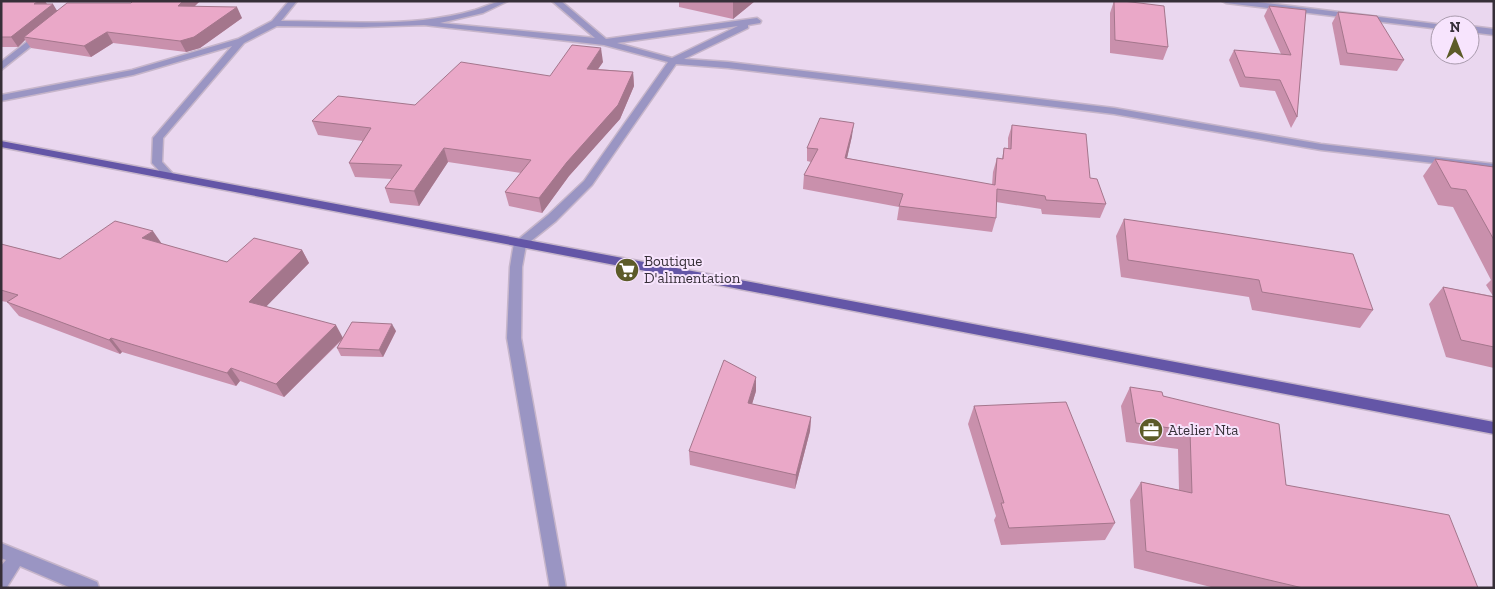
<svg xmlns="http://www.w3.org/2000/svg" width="1495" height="589" font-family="'Zilla Slab',serif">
	<rect width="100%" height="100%" fill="#ead7ef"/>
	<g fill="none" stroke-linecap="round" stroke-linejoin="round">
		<g stroke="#c6b5ca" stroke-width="3">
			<g id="minor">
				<path d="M289 1H297L281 21C328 21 376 25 423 20 440 18 458 15 475 10 487 6 495 1 508 1L483 13 440 23 595 38 552 1H561L606 39 757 18 761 21 760 23 748 25V28L684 59 728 62 1114 108 1321 144 1494 164V170L1321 150 1114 114 728 68 676 64 592 185 556 221 526 245 522 267 521 338 566 588H550L507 338 510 267 514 243 548 215 584 181 668 62 604 45 424 25 362 27 277 26 244 43 163 138 162 162 175 176 170 179 166 178 152 163 153 138 232 46 133 75 1 101V95L132 70 238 39 272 21ZM738 26 672 58 617 43Z"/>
				<path d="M1222 1H1249L1444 25H1440V29L1226 3Z"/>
				<path d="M1470 26 1494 29V35L1470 32Z"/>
				<path d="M37 34 44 36 1 70V62Z"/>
				<path d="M1 543 97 582 99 588H71L20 566 7 587 1 588V566L6 560 1 558Z"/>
			</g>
		</g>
		<g stroke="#c6b5ca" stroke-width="3">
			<path id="major" d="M1 141 1494 422V434L1 147Z"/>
		</g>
		<use href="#minor" fill="#9a95c3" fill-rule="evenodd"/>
		<use href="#major" fill="#6456a7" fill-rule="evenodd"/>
	</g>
	<g fill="#c990ac">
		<path d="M1 1 47 4 57 11 131 3 133 1H200L194 7 242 18 200 48 186 52 113 43 91 57 31 48 25 40 18 47H1Z"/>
		<path d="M679 1H755L733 19 679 7Z"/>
		<path d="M1114 1 1168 47 1163 60 1110 53V13Z"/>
		<path d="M1269 6 1306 10 1297 117 1291 128 1275 91 1240 87 1229 60 1234 50 1281 54 1264 16Z"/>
		<path d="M1338 12 1404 60 1397 71 1340 65 1332 23Z"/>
		<path d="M603 62 598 69 633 72 634 86 620 119 569 176 542 213 509 206 505 192 521 173 448 162 419 206 390 203 385 188 392 179 355 177 349 163 363 141 318 135 312 121 415 105 550 76Z"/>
		<path d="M1012 125 1090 178 1106 204 1100 218 1042 214 1041 209 996 202V218L992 232 897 220 899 207 803 189 804 175 811 162 807 161V148L852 136 847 158 992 185 993 172 997 158 1002 159 1004 148 1008 149V138Z"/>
		<path d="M1435 159 1494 167V368L1446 357 1429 304 1443 287 1493 296 1486 285 1491 280 1453 207 1438 205 1423 176Z"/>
		<path d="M1124 219 1373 310 1360 328 1252 310 1249 297 1121 277 1116 236Z"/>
		<path d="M1 244 60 259 162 244 227 262 302 250 309 263 266 306 343 338 396 331 383 357 341 356 337 348 342 340 284 397 240 381 236 386 122 352 120 354 19 316 7 302 1 301Z"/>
		<path d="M1130 387 1163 396 1286 485 1478 588H1215L1134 568 1130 500 1141 482 1179 490 1178 449 1126 442 1121 406Z"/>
		<path d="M756 391 752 404 811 417 810 431 795 489 690 465 689 451Z"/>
		<path d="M974 406 1115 523 1105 540 1001 545 994 520 996 516 968 424Z"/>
	</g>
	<g fill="#a4768c">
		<path d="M38 1H45L49 7 53 4 59 14 24 37 25 40 18 47 11 37 34 4Z"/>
		<path d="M183 1H200L183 17 178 6Z"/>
		<path d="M734 1H755L733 19V2Z"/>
		<path d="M237 7 242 18 200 48 186 52 180 41Z"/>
		<path d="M107 32 113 43 91 57 84 46Z"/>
		<path d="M601 48 603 62 589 82 587 69Z"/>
		<path d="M633 72 634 86 620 119 569 176 542 213 539 198Z"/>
		<path d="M854 123 852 136 844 171 845 158Z"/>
		<path d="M444 148 448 162 419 206 414 191Z"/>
		<path d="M153 231 162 244 142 238Z"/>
		<path d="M302 250 309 263 257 316 249 302Z"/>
		<path d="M392 324 396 331 383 357 379 350Z"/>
		<path d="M336 325 343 338 284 397 276 384Z"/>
		<path d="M111 338 122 352 120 354 109 340Z"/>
		<path d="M231 368 240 381 236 386 227 373Z"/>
		<path d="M756 377V391L748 417V403Z"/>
		<path d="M811 417 810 431 795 489 796 475Z"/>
	</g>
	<g fill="#eaa8c8" stroke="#a4768c">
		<path d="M1 1H38L34 4H53L11 37H1Z"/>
		<path d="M133 1H183L178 6 237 7 194 37 180 41 107 32 84 46 24 37 67 3H131Z"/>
		<path d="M1114 1H1123L1164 6 1168 47 1115 40Z"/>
		<path d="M1269 6 1306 10 1297 117 1280 80 1245 77 1234 50 1291 55Z"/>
		<path d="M1338 12 1377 16 1404 60 1347 53Z"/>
		<path d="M572 45 601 48 587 69 633 72 618 105 567 162 539 198 505 192 531 160 444 148 414 191 385 188 402 165 349 163 371 128 312 121 338 96 415 105 461 62 550 76Z"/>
		<path d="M820 118 854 123 845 158 995 185 997 158 1003 159 1004 148 1011 149 1012 125 1086 134 1090 178 1097 179 1106 204 1046 200 1045 196 997 189 996 218 899 206 903 194 804 175 818 149 807 148Z"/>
		<path d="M1435 159 1494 167V240L1466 190 1451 188Z"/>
		<path d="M1124 219 1219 233 1353 254 1373 310 1262 292 1259 280 1128 260Z"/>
		<path d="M115 221 153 231 142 238 227 262 254 238 302 250 249 302 336 325 276 384 231 368 227 373 111 338 109 340 7 302 18 295 1 290V244L60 259Z"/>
		<path d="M1443 287 1494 297V347L1461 340Z"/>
		<path d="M352 322 392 324 379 350 337 348Z"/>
		<path d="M724 360 756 377 748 403 811 417 796 475 689 451Z"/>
		<path d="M1130 387 1162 392 1163 396 1279 424 1286 485 1449 515 1478 588H1303L1146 551 1141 482 1192 493 1190 431 1136 423Z"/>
		<path d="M1066 402 1115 523 1009 528 1001 503H1004L974 406Z"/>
	</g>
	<defs>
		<g id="supermarket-disc" transform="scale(1.25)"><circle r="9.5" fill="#5c5b28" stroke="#f7e4fd"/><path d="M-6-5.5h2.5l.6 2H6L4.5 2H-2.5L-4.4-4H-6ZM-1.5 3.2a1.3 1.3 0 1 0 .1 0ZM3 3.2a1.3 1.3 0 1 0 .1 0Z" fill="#fff"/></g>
		<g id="office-disc" transform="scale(1.25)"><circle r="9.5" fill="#5c5b28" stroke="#f7e4fd"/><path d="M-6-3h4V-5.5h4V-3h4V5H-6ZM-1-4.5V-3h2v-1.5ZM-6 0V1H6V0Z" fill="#fff"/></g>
	</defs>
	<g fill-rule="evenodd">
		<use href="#supermarket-disc" x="627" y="270"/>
		<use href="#office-disc" x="1151" y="430"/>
	</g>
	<g text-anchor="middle" stroke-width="4" stroke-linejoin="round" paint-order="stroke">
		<g font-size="15" fill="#362f38" stroke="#f7e4fd" text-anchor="start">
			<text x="644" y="266">Boutique<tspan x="644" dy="17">D'alimentation</tspan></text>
			<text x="1168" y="435">Atelier Nta</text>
		</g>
	</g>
	<rect width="1495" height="589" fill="none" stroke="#362f38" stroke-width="5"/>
	<g transform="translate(1455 40)"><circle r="24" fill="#f7e4fd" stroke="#aa9cae"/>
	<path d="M0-4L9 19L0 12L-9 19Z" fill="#5c5b28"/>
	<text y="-8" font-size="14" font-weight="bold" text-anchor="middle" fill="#362f38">N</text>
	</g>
</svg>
